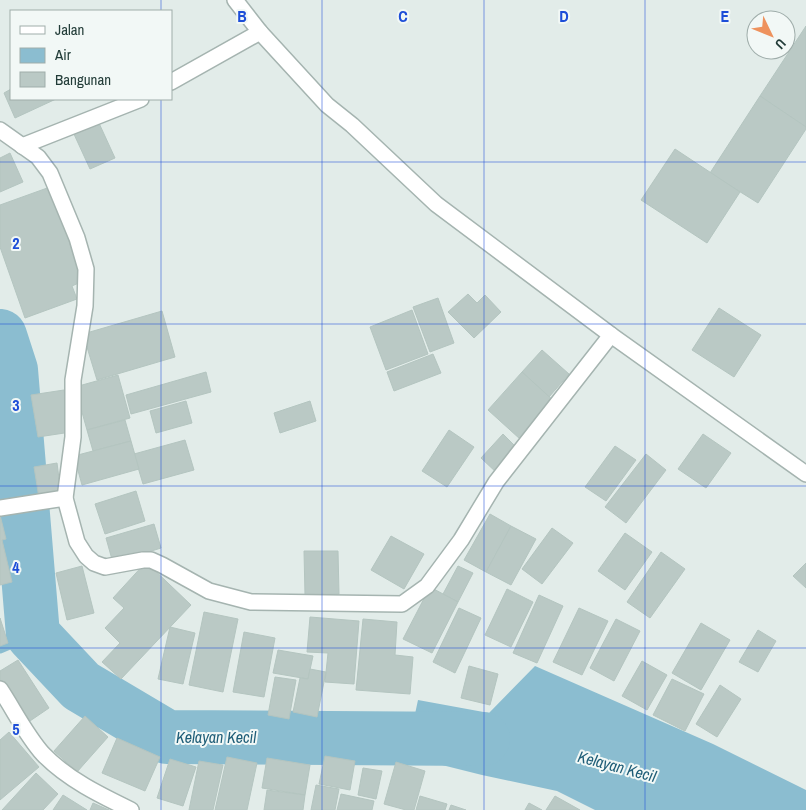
<svg xmlns="http://www.w3.org/2000/svg" width="806" height="810" font-family="'Archivo Narrow',sans-serif">
	<rect width="100%" height="100%" fill="#e2ece9"/>
	<path fill="#8bbdd0" d="M535 666 713 744 806 790V810H595L557 791 482 775 406 756 418 700 489 713Z"/>
	<g fill="none" stroke-linecap="round" stroke-linejoin="round">
		<path stroke="#8bbdd0" stroke-width="9" d="M0 649 33 635"/>
		<path stroke="#8bbdd0" stroke-width="54" d="M0 336 11 370 33 635 81 686 167 737 483 739"/>
	</g>
	<g fill="#bac9c5" stroke="#b4c5c0">
		<path d="M806 26V127L760 96Z"/>
		<path d="M11 89V99H56L15 118 4 93Z"/>
		<path d="M760 96 806 127V129L758 203 710 173Z"/>
		<path d="M98 121 115 158 90 169 73 132Z"/>
		<path d="M675 149 740 192 707 243 641 200Z"/>
		<path d="M10 153 23 182 0 192V158Z"/>
		<path d="M50 187 83 281 72 286 77 299 25 318 0 247V205Z"/>
		<path d="M468 294 477 303 485 295 501 312 474 338 448 312Z"/>
		<path d="M438 298 454 343 430 352 413 307Z"/>
		<path d="M719 308 761 335 734 377 692 350Z"/>
		<path d="M412 310 428 354 386 370 370 327Z"/>
		<path d="M162 311 175 357 97 380 83 334Z"/>
		<path d="M542 350 569 374 549 397 522 372Z"/>
		<path d="M433 354 441 373 394 391 387 372Z"/>
		<path d="M206 372 211 392 131 414 126 395Z"/>
		<path d="M522 372 555 402 520 439 488 410Z"/>
		<path d="M118 375 130 418 87 430 75 387Z"/>
		<path d="M64 390 71 432 38 437 31 395Z"/>
		<path d="M186 401 192 423 156 433 150 411Z"/>
		<path d="M310 401 316 421 280 433 274 413Z"/>
		<path d="M125 420 131 441 93 451 87 430Z"/>
		<path d="M449 430 474 447 447 487 422 471Z"/>
		<path d="M503 434 519 450 498 474 481 458Z"/>
		<path d="M703 434 731 453 706 488 678 469Z"/>
		<path d="M185 440 194 470 143 484 134 454Z"/>
		<path d="M131 441 139 469 82 485 74 456Z"/>
		<path d="M615 446 636 460 606 501 585 487Z"/>
		<path d="M646 454 666 470 626 523 605 507Z"/>
		<path d="M57 463 61 494 39 498 34 467Z"/>
		<path d="M136 491 145 521 105 534 95 504Z"/>
		<path d="M490 514 511 526 486 572 464 560Z"/>
		<path d="M0 515 6 539 2 540 12 582 0 585Z"/>
		<path d="M154 524 161 548 113 563 106 538Z"/>
		<path d="M511 526 536 539 511 585 486 572Z"/>
		<path d="M552 528 573 543 542 584 522 569Z"/>
		<path d="M625 533 652 552 625 590 598 571Z"/>
		<path d="M391 536 424 554 404 589 371 570Z"/>
		<path d="M304 551H338L339 594 305 595Z"/>
		<path d="M661 552 685 569 650 618 627 602Z"/>
		<path d="M146 562 191 605 121 679 102 662 120 643 105 628 124 608 113 598Z"/>
		<path d="M806 563V588L793 576Z"/>
		<path d="M82 566 94 613 67 620 56 573Z"/>
		<path d="M458 566 473 573 458 602 443 594Z"/>
		<path d="M430 587 458 602 432 653 403 639Z"/>
		<path d="M507 589 533 602 511 647 485 635Z"/>
		<path d="M539 595 563 606 537 663 513 653Z"/>
		<path d="M459 608 481 618 455 673 433 662Z"/>
		<path d="M579 608 608 621 582 675 553 662Z"/>
		<path d="M204 612 238 619 223 692 189 685Z"/>
		<path d="M310 617 359 621 354 684 325 682 328 653 307 652Z"/>
		<path d="M0 618 8 643 0 646Z"/>
		<path d="M363 619 397 622 395 655 413 657 410 694 356 690Z"/>
		<path d="M616 619 640 631 614 681 590 668Z"/>
		<path d="M701 623 730 640 701 690 672 673Z"/>
		<path d="M170 627 195 633 183 684 158 679Z"/>
		<path d="M758 630 776 641 758 672 739 662Z"/>
		<path d="M244 632 275 638 264 697 233 692Z"/>
		<path d="M278 650 313 656 308 679 273 673Z"/>
		<path d="M18 660 49 708 27 723 0 681V671Z"/>
		<path d="M642 661 667 675 647 710 622 696Z"/>
		<path d="M469 666 498 674 490 705 461 698Z"/>
		<path d="M310 669 326 672 317 717 293 712 300 678 308 679Z"/>
		<path d="M275 677 296 680 289 719 268 715Z"/>
		<path d="M672 679 704 694 685 731 653 715Z"/>
		<path d="M720 685 741 699 717 737 696 724Z"/>
		<path d="M85 716 108 737 77 772 54 751Z"/>
		<path d="M9 732 39 767 0 800V740Z"/>
		<path d="M117 738 160 757 145 791 102 773Z"/>
		<path d="M325 756 355 761 350 790 319 784Z"/>
		<path d="M227 757 257 763 247 810H215Z"/>
		<path d="M267 758 310 765 305 795 262 788Z"/>
		<path d="M170 759 196 767 183 806 157 798Z"/>
		<path d="M199 761 223 765 213 810H189Z"/>
		<path d="M396 762 425 771 414 810H406L384 804Z"/>
		<path d="M363 768 382 771 376 799 358 795Z"/>
		<path d="M36 773 58 794 43 810H2Z"/>
		<path d="M316 785 339 789 335 810H311Z"/>
		<path d="M267 790 305 795 303 810H264Z"/>
		<path d="M341 794 374 801 372 810H337Z"/>
		<path d="M63 795 87 810H53Z"/>
		<path d="M420 796 447 804 445 810H416Z"/>
		<path d="M555 796 580 810H546Z"/>
		<path d="M93 803 109 810H90Z"/>
		<path d="M529 803 542 810H525Z"/>
		<path d="M451 805 466 810H449Z"/>
	</g>
	<g fill="none" stroke-linecap="round" stroke-linejoin="round">
		<g stroke="#a5b4b0" stroke-width="18">
			<g id="street">
				<path d="M235 0 260 32 327 105 352 125 436 204 611 335 806 474"/>
				<path d="M171 82 260 32"/>
				<path d="M0 130 38 157 50 173 77 238 86 269 85 306 73 380V437L65 498 77 542 86 556 94 563 105 567 143 560H151L162 565 209 591 251 602 402 604 427 586 461 540 496 482 611 335"/>
				<path d="M22 146 141 99"/>
				<path d="M0 508 65 498"/>
				<path d="M0 689C14 710 26 735 43 754 67 779 100 795 131 810"/>
			</g>
		</g>
		<use href="#street" stroke="#fff" stroke-width="15"/>
	</g>
	<path fill="none" stroke="#1d4ed8" stroke-width="1" stroke-opacity="0.55" d="M161 0V11M322 0V810M484 0V810M645 0V810M161 99V810M0 162H806M0 324H806M0 486H806M0 648H806"/>
	<g text-anchor="middle" stroke-width="4" stroke-linejoin="round" paint-order="stroke">
		<g font-size="16" font-style="italic" fill="#1e5d77" stroke="#f2f8f6">
			<text x="216" y="743">Kelayan Kecil</text>
			<text transform="translate(617 766) rotate(15)" y="6">Kelayan Kecil</text>
		</g>
	</g>
	<g font-size="16" text-anchor="middle" font-weight="bold" fill="#1d4ed8" stroke="#f2f8f6" stroke-width="4" stroke-linejoin="round" paint-order="stroke">
		<text x="242" y="22">B</text>
		<text x="403" y="22">C</text>
		<text x="564" y="22">D</text>
		<text x="725" y="22">E</text>
		<text x="16" y="249">2</text>
		<text x="16" y="411">3</text>
		<text x="16" y="573">4</text>
		<text x="16" y="735">5</text>
	</g>
	<rect x="10" y="10" width="162" height="90" fill="#f2f8f6" stroke="#9fadaa"/>
	<rect x="20" y="26" width="25" height="8" fill="#ffffff" stroke="#9fadaa"/>
	<text x="55" y="35" font-size="15" fill="#223c38">Jalan</text>
	<rect x="20" y="48" width="25" height="15" fill="#8bbdd0" stroke="#9fadaa"/>
	<text x="55" y="60" font-size="15" fill="#223c38">Air</text>
	<rect x="20" y="72" width="25" height="15" fill="#bac9c5" stroke="#9fadaa"/>
	<text x="55" y="85" font-size="15" fill="#223c38">Bangunan</text>
	<g transform="translate(771 35) rotate(133)"><circle r="24" fill="#f2f8f6" stroke="#9fadaa"/>
	<path d="M0-4L9 19L0 12L-9 19Z" fill="#ee925d"/>
	<text y="-8" font-size="14" font-weight="bold" text-anchor="middle" fill="#223c38">U</text>
	</g>
</svg>
